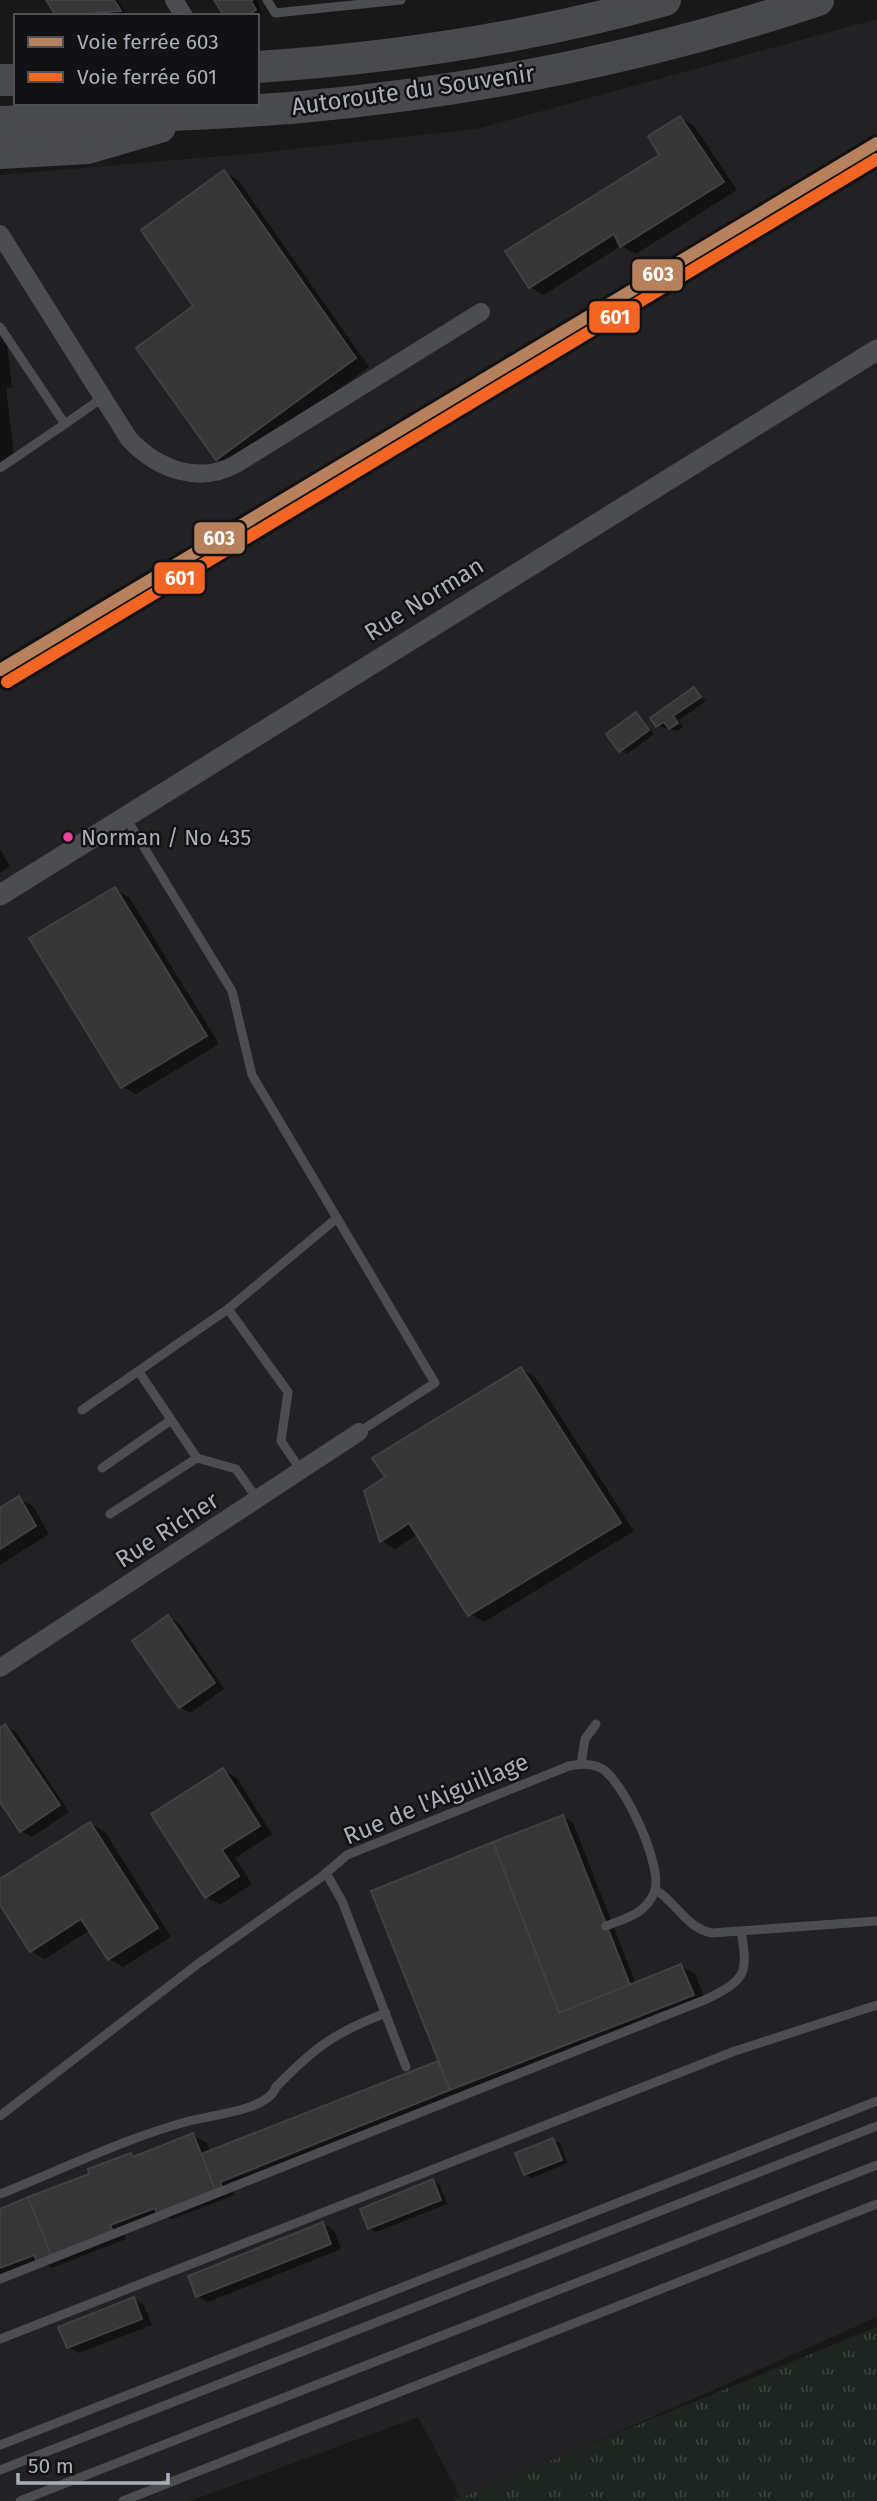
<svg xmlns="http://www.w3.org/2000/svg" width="877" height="2501" font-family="'Fira Sans',sans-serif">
	<defs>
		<pattern id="grass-tufts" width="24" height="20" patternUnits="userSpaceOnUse" patternTransform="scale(1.75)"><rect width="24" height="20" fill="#1e251e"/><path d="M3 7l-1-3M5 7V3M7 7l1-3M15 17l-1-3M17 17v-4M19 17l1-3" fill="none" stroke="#3c423d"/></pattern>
	</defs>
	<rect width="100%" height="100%" fill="#181818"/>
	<path fill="#222224" d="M877 19V2317L614 2434 461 2498 418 2417 190 2501H0V175L246 154 476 129Z"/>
	<path fill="url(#grass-tufts)" d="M877 2327V2501H452Z"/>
	<g fill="#0007">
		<path d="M48 0H117L126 14 58 16Z"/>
		<path d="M216 0H257L262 14 257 17 226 16Z"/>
		<path d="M680 118 694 126 737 190 636 254 621 246 544 295 530 287 662 156Z"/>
		<path d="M224 172 238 180 369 367 231 467 217 459Z"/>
		<path d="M0 333 6 336 12 387 6 388 15 463 0 465Z"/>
		<path d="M694 689 706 701 679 720 683 727 677 731 658 726Z"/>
		<path d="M636 714 654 734 627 754 620 750Z"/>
		<path d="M0 849 10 866 0 873Z"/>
		<path d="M115 889 129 897 219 1044 136 1094 122 1086Z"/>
		<path d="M521 1369 535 1377 634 1531 484 1622 470 1614 418 1534 395 1549 382 1541 366 1492Z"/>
		<path d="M19 1498 33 1506 49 1534 0 1565V1510Z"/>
		<path d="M168 1617 179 1623 224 1689 190 1713 180 1707Z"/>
		<path d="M6 1726 16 1732 69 1812 32 1837 21 1831 0 1799V1730Z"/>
		<path d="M223 1770 237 1778 272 1834 235 1858 252 1884 220 1905 206 1897Z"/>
		<path d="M563 1817 573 1823 636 1984 681 1966 695 1974 707 2003 233 2190 235 2195 172 2219 166 2216 124 2233 126 2239 52 2268 45 2263 0 2281V2212L92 2175 131 2155 136 2158 193 2135 207 2143 210 2152 440 2062Z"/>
		<path d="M91 1824 105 1832 171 1937 123 1967 109 1959 90 1930 45 1959 31 1951 0 1902V1881Z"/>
		<path d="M553 2140 560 2143 568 2163 532 2178 525 2174Z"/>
		<path d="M433 2181 440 2185 447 2204 376 2232 369 2228Z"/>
		<path d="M323 2224 334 2230 341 2249 208 2302 197 2296Z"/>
		<path d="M134 2299 144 2305 152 2325 79 2353 68 2347Z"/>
	</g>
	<g fill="#363637" stroke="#404144" stroke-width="2">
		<path d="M46 0H114L121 11 56 16Z"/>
		<path d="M214 0H253L251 1 256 10 247 16H224Z"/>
		<path d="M680 116 724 182 620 247 614 234 529 288 505 251 659 155 648 136Z"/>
		<path d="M224 170 356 358 216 460 136 348 193 306 141 230Z"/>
		<path d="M694 687 701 697 673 716 678 723 669 729 664 722 656 727 650 718Z"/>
		<path d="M636 712 649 730 619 752 606 734Z"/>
		<path d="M115 887 207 1036 121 1088 29 938Z"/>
		<path d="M521 1367 621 1523 468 1616 409 1523 380 1542 364 1491 385 1477 372 1458Z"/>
		<path d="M19 1496 36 1526 0 1549V1508Z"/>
		<path d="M168 1615 215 1683 179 1708 132 1641Z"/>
		<path d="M5 1724 60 1805 20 1832 0 1802V1728Z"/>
		<path d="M223 1768 260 1826 222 1850 239 1876 205 1898 151 1814Z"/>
		<path d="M563 1815 630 1985 559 2013 493 1842Z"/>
		<path d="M90 1822 158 1928 108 1960 81 1919 30 1952 0 1905V1879Z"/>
		<path d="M493 1842 559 2013 681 1964 694 1995 450 2090 371 1891Z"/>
		<path d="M438 2061 450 2090 220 2182 222 2187 215 2190 201 2154Z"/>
		<path d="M193 2133 215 2190 157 2213 155 2208 110 2225 113 2231 51 2255 28 2197 89 2174 88 2169 131 2153 133 2157Z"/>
		<path d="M553 2138 562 2160 524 2175 515 2153Z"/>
		<path d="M433 2179 441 2200 368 2229 360 2209Z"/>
		<path d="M28 2197 51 2255 37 2261 34 2255 0 2268V2209Z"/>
		<path d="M323 2222 331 2244 196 2297 188 2276Z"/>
		<path d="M134 2297 142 2319 67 2348 58 2327Z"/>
	</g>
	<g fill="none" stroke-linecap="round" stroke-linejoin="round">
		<g stroke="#4c4d50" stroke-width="9">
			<path d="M267 0 275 13 401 0"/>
			<path d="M0 327 65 424 102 398"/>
			<path d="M0 468 65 424"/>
			<path d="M126 818 232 991 252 1075 435 1383 359 1432"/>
			<path d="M228 1309 288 1392 281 1441 302 1472"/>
			<path d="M82 1410 228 1309 337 1218"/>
			<path d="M197 1458 236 1469 258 1500"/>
			<path d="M102 1468 171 1420"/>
			<path d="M110 1514 197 1458 139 1372"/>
			<path d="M581 1764 585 1739 596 1724"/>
			<path d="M326 1873 342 1901 406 2067"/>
			<path d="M656 1890C677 1903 686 1928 712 1933L877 1921"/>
			<path d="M0 2116 199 1963 320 1878 347 1855 569 1766C580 1764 590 1763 601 1768 624 1781 665 1869 654 1893 645 1914 626 1918 606 1926"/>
			<path d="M0 2194C63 2169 127 2137 193 2120 214 2115 268 2110 276 2087 314 2048 335 2032 386 2013"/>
			<path d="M0 2279 707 1999C747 1979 748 1973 741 1931"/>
			<path d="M0 2339 735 2051 877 2005"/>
			<path d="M0 2445 877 2101"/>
			<path d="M0 2470 877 2126"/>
			<path d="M20 2501 877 2165"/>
			<path d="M123 2501 877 2204"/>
		</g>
		<g stroke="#4c4d50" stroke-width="18">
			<path d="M174 0 184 16"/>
			<path d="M0 234 129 439C157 469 199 485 236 464L481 312"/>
			<path d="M0 1668 359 1432"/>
		</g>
		<path stroke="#4c4d50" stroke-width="21" d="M0 895 877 350"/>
		<g stroke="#494a4d" stroke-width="32">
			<path d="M257 67C395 58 532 37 665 0"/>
			<path d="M0 80H16"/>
			<path d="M0 122C100 117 201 116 301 107 476 91 651 56 818 0"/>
			<path d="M0 153 88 148 160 127"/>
		</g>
		<path stroke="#4c4d4f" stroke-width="5" stroke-dasharray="9 7" stroke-linecap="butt" d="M0 684 877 157"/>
		<g stroke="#121214" stroke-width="18">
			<path id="rail-1" d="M0 670 877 143"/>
		</g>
		<g stroke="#121214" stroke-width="18">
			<path id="rail-2" d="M7 682 877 159"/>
		</g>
		<use href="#rail-1" stroke="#b6815c" stroke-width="12"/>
		<use href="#rail-2" stroke="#f26522" stroke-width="12"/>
	</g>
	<circle fill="#f240a1" stroke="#121214" stroke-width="2.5" cx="68" cy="837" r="6"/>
	<g text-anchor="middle" stroke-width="5" stroke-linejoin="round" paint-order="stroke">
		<g font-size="22" fill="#a9aeb8" stroke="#121214" text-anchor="start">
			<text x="81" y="845">Norman / No 435</text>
		</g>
		<g font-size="24" fill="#a9aeb8" stroke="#121214">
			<text transform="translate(413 90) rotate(-8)" y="8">Autoroute du Souvenir</text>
			<text transform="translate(424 599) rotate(-32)" y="8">Rue Norman</text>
			<text transform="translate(167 1530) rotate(-33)" y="8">Rue Richer</text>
			<text transform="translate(436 1799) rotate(-23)" y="8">Rue de l'Aiguillage</text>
		</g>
	</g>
	<g stroke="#121214" stroke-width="2.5">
		<rect x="631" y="258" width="53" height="34" rx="7" fill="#b6815c"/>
		<rect x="588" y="300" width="53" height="34" rx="7" fill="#f26522"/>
		<rect x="193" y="521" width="53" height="34" rx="7" fill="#b6815c"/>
		<rect x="153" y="561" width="53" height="34" rx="7" fill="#f26522"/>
	</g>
	<g font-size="19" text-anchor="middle" font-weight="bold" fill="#fff">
		<text x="658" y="281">603</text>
		<text x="615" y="324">601</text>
		<text x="219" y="545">603</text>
		<text x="180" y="585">601</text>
	</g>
	<rect x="14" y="14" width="245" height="91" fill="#121214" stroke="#4e5056" stroke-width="2"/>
	<rect x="28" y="37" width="35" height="10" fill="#b6815c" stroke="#4e5056" stroke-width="2"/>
	<text x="77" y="49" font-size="21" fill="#a9aeb8">Voie ferrée 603</text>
	<rect x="28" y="72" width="35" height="10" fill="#f26522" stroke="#4e5056" stroke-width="2"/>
	<text x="77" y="84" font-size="21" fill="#a9aeb8">Voie ferrée 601</text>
	<path d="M18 2473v10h150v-10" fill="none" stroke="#a9aeb8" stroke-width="3.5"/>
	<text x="28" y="2473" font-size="21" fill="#a9aeb8" stroke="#121214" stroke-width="5" paint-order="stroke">50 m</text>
</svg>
